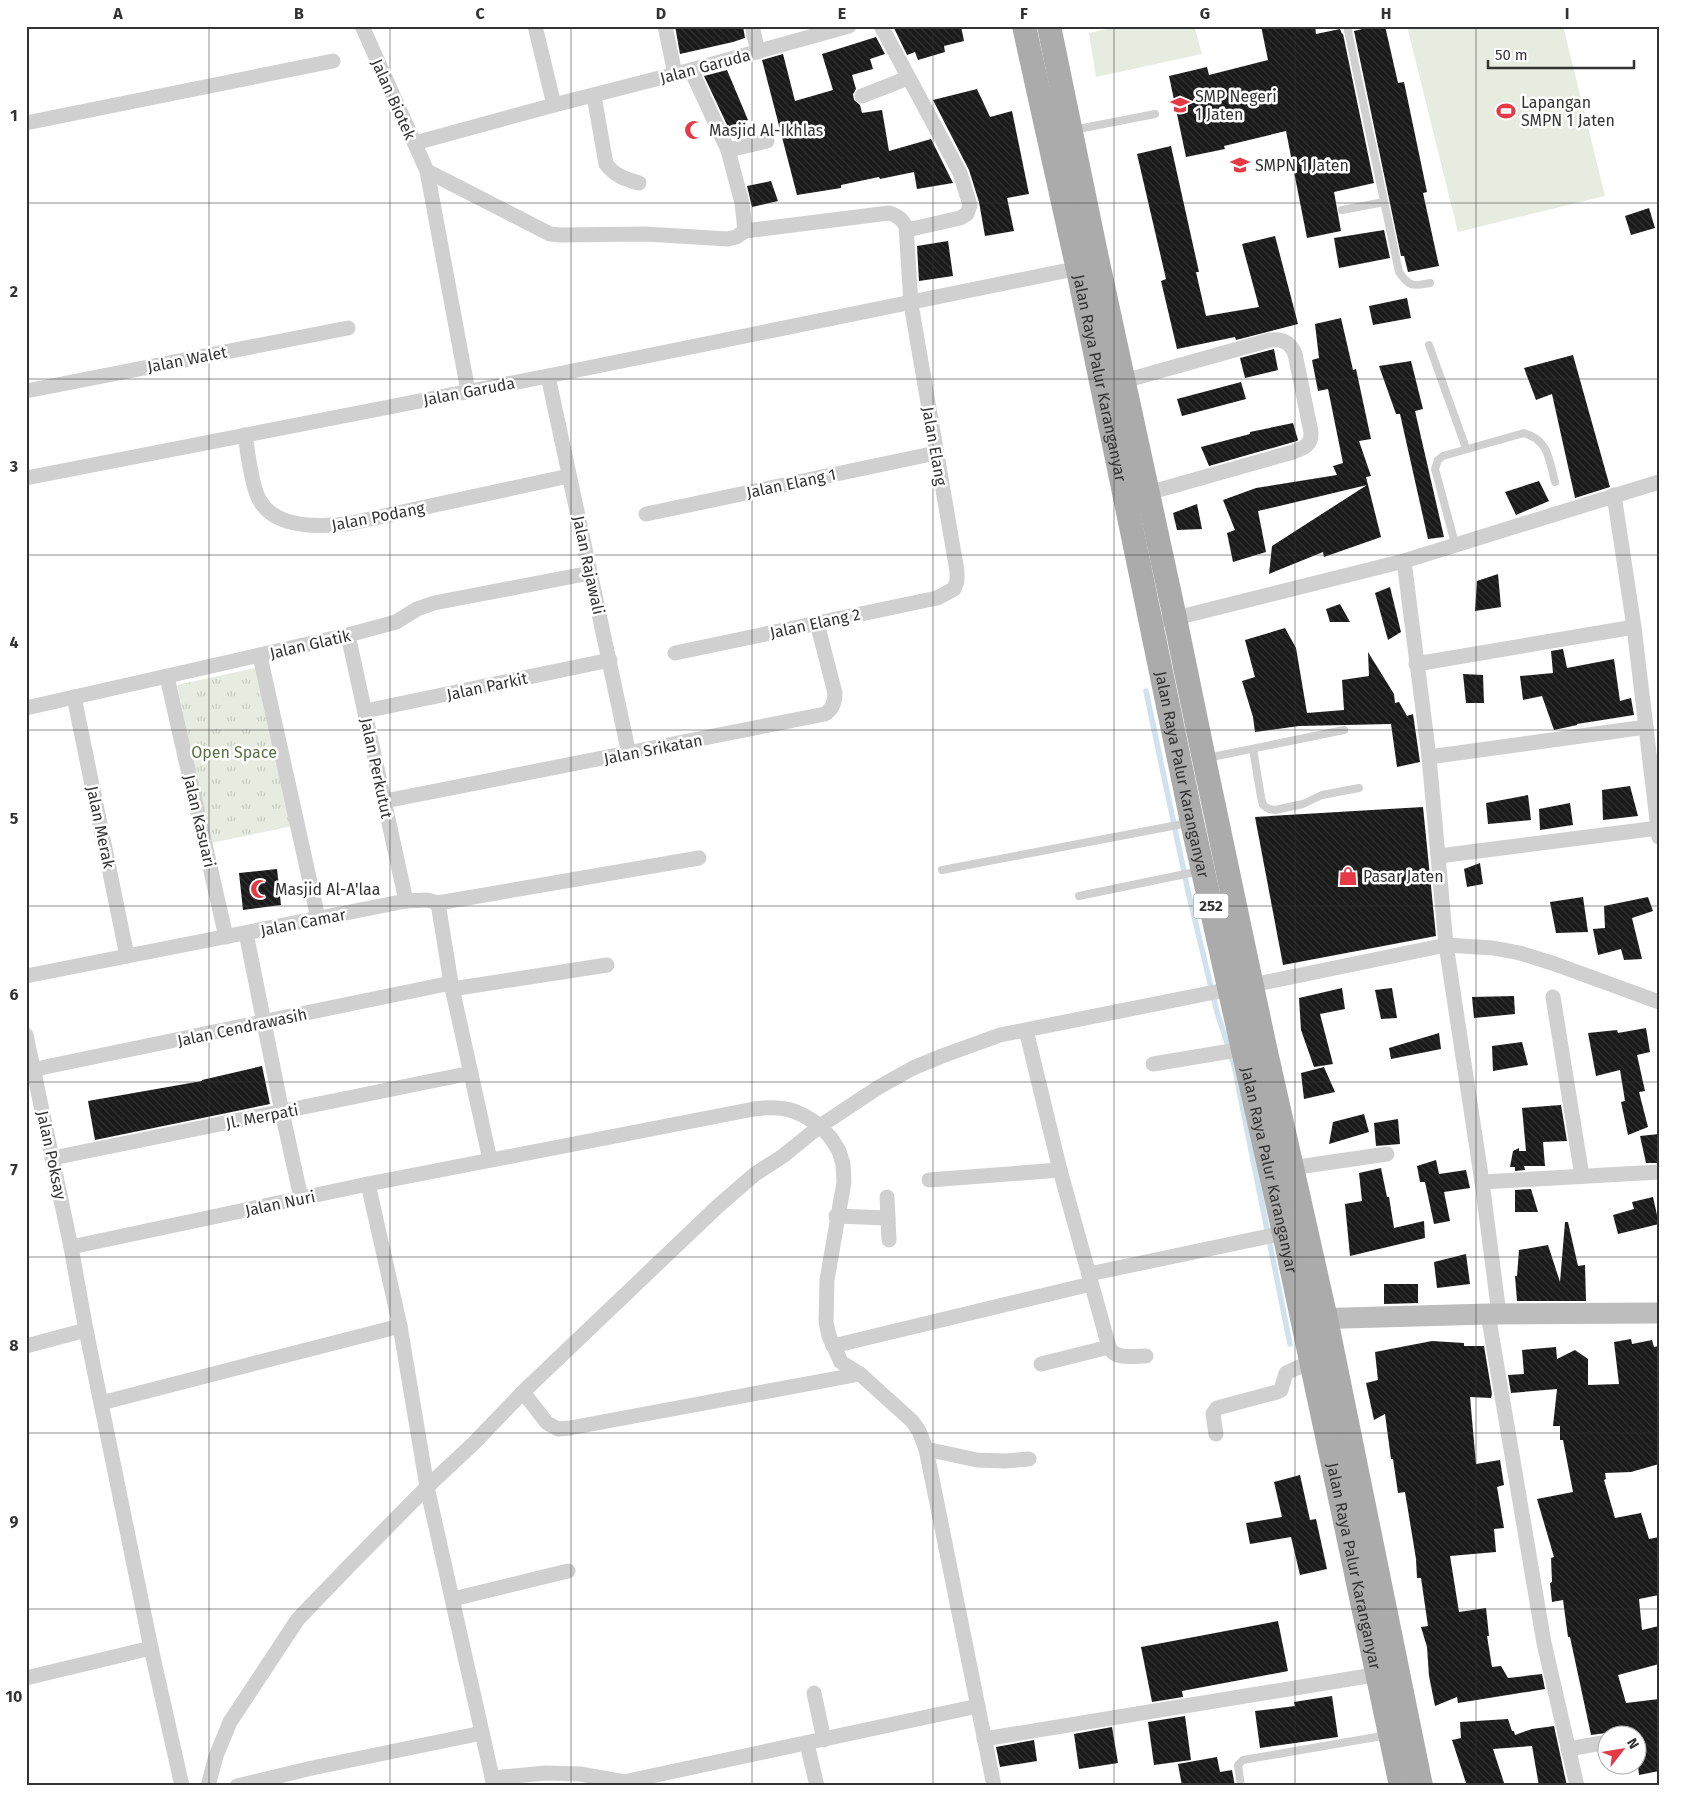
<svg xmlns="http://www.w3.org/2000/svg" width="1685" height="1812" font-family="'Fira Sans',sans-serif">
	<defs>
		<pattern id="park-tufts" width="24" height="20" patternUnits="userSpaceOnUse" patternTransform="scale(1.25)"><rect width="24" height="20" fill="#e6ecdf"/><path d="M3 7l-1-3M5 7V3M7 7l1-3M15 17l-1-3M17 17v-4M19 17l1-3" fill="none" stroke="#c6cbc0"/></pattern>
		<pattern id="building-back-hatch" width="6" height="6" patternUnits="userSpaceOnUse" patternTransform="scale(1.25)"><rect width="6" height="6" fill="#1a1a1a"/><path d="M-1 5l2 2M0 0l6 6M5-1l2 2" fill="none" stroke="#333"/></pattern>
	</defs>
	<rect width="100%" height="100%" fill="#fff"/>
	<path fill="url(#park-tufts)" d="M259 667 293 826 211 843 177 685Z"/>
	<g fill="#e6ecdf">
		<path d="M1120 26H1194L1202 54 1096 77 1089 33Z"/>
		<path d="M1407 26H1563L1605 196 1458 232Z"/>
	</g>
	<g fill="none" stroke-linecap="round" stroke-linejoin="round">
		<path stroke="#cfe2ee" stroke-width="5.5" d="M1146 691 1188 891 1217 1012 1234 1065 1290 1344"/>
	</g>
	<g fill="url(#building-back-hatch)">
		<path d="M675 26H743L745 38 733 42 680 54Z"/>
		<path d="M893 26H961L964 41 944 46 945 52 918 60 915 52 907 55Z"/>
		<path d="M1261 26H1315L1316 34 1340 29 1342 34H1343L1374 183 1334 192 1341 231 1307 238 1286 131 1224 146 1225 149 1186 157 1169 76 1207 67 1209 75 1268 60Z"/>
		<path d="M1375 26H1385L1398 83 1404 82 1427 192 1423 193 1439 266 1408 272 1404 256H1401L1354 31Z"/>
		<path d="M876 37 885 54 870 59 873 69 852 75 856 89 853 94 854 100 860 105 862 113 882 110 889 151 931 139 953 183 917 189 914 172 880 179 879 177 841 185V188L797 195 762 60 783 54 795 101 833 90 822 54Z"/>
		<path d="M727 70 748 120 728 127 704 76Z"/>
		<path d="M977 89 990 117 1012 111 1029 194 1007 198 1014 231 985 236 979 202 969 170 933 100Z"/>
		<path d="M1171 146 1199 272H1196L1206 316 1259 307 1242 244 1275 236 1298 324 1236 340 1235 337 1177 349 1161 281 1166 279 1137 154Z"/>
		<path d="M771 181 778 201 752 207 747 186Z"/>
		<path d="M1649 208 1655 228 1631 235 1625 216Z"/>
		<path d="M1384 230 1390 258 1339 268 1334 238Z"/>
		<path d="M948 241 953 276 919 281 917 246Z"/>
		<path d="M1407 298 1411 318 1373 325 1369 306Z"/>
		<path d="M1341 318 1353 370 1356 369 1371 439 1359 441 1371 476 1366 477 1381 537 1324 557 1323 552 1269 574 1272 546 1367 485 1258 511 1266 552 1233 562 1227 533 1235 530 1223 500 1256 488 1337 475 1333 466 1343 463 1328 389 1318 391 1312 360 1319 358 1315 324Z"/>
		<path d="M1274 349 1278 370 1245 378 1240 358Z"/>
		<path d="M1573 355 1610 487 1575 498 1552 394 1536 400 1524 368Z"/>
		<path d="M1411 361 1423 409 1415 411 1444 537 1428 539 1400 414H1396L1379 366Z"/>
		<path d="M1241 382 1246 399 1182 416 1177 399Z"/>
		<path d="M1293 423 1298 440 1297 441 1209 466 1201 447 1250 434V432Z"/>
		<path d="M1539 481 1549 501 1516 515 1505 492Z"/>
		<path d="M1197 504 1202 529 1177 530 1173 513Z"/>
		<path d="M1498 574 1501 607 1475 611 1477 581Z"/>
		<path d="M1390 587 1401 632 1388 640 1375 593Z"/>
		<path d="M1340 604 1350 622H1330L1326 609Z"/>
		<path d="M1285 628 1296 648 1307 713 1344 710 1342 680 1369 676 1368 652 1394 694 1395 703 1399 702 1407 716 1413 714 1420 762 1397 767 1391 724 1299 726 1255 732 1253 717 1242 681 1255 677 1245 640Z"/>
		<path d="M1563 649 1567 668 1614 659 1620 701 1631 698 1634 715 1577 724V725L1554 730 1542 696 1523 700 1520 676 1553 673 1551 651Z"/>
		<path d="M1463 674 1483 675 1484 703H1466Z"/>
		<path d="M1630 786 1638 816 1603 820 1602 790Z"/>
		<path d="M1528 795 1531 820 1488 824 1486 803Z"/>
		<path d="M1570 803 1573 825 1540 830 1539 809Z"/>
		<path d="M1423 807 1436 936 1283 965 1255 817Z"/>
		<path d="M1480 863 1483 884 1467 887 1464 869Z"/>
		<path d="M277 869 281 905 243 910 239 873Z"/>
		<path d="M1583 897 1588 932 1556 933 1550 902Z"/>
		<path d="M1648 897 1653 911 1632 918 1642 959 1624 960 1621 949 1598 955 1593 929 1605 928 1604 906Z"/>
		<path d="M1342 988 1345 1009 1320 1014 1333 1064 1314 1067 1301 1030 1299 998Z"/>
		<path d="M1392 988 1397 1018 1381 1019 1375 990Z"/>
		<path d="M1514 996 1515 1014 1474 1018 1472 997Z"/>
		<path d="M1646 1028 1650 1052 1637 1055 1645 1091 1639 1092 1648 1127 1628 1135 1621 1102 1625 1101 1620 1070 1596 1076 1588 1033 1617 1030 1618 1033Z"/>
		<path d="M1439 1033 1441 1049 1391 1059 1389 1048Z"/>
		<path d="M1522 1042 1528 1065 1493 1071 1492 1046Z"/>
		<path d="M262 1066 270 1104 95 1140 88 1101 202 1081V1080Z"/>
		<path d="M1324 1067 1335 1092 1304 1099 1301 1073Z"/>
		<path d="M1561 1105 1567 1141 1543 1142 1545 1166H1524L1525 1170 1515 1171V1167H1510L1513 1151 1519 1148V1151H1526L1522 1108Z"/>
		<path d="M1364 1114 1369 1132 1329 1144 1333 1122Z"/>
		<path d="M1398 1119 1400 1144 1376 1146 1374 1123Z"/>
		<path d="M1659 1134V1163H1646L1640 1136Z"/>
		<path d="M1436 1160 1439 1174 1466 1170 1470 1188 1444 1192 1450 1221 1434 1224 1425 1182H1420L1417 1166Z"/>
		<path d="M1381 1168 1387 1197H1389L1394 1228 1424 1221 1425 1238 1350 1256 1345 1204 1362 1201 1359 1173Z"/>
		<path d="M1531 1189 1538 1212H1515V1190Z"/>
		<path d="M1653 1197 1659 1224 1618 1234 1613 1215 1634 1209 1632 1202Z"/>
		<path d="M1565 1222H1568L1578 1266 1585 1265 1586 1301H1517L1515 1276H1517L1519 1250 1548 1245 1560 1282Z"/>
		<path d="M1466 1254 1470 1284 1437 1288 1434 1262Z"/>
		<path d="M1384 1284H1418V1303L1384 1304Z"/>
		<path d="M1631 1339 1632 1344 1652 1340 1654 1347 1659 1346V1464L1631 1472 1605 1473 1606 1479 1604 1480 1615 1518 1641 1513 1649 1539 1659 1537V1595L1639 1599 1642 1630 1659 1626V1664L1618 1675 1626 1703 1659 1699V1771L1639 1775 1638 1765V1734H1630L1629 1730 1612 1734 1606 1733 1591 1735 1570 1637H1568L1563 1600 1552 1602 1550 1583 1552 1582 1551 1558 1554 1557 1537 1499 1573 1492 1563 1440H1560V1426H1553L1557 1389 1511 1393 1508 1375 1524 1374 1522 1350 1556 1347 1557 1359 1575 1350 1588 1359V1385L1619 1384 1614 1342Z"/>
		<path d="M1432 1341 1464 1343V1346H1484L1492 1394 1491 1398 1470 1397 1476 1464 1500 1460 1504 1485 1497 1487 1504 1528 1494 1529 1496 1552 1450 1556 1459 1612 1486 1608 1489 1636H1487L1492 1667 1501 1666 1508 1678 1542 1674 1545 1689 1458 1703 1457 1697 1435 1706 1429 1676 1427 1647 1421 1627 1428 1626 1421 1578H1417L1416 1559 1405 1492 1398 1493 1393 1459H1391L1385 1414 1374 1420 1366 1383 1378 1380 1375 1352Z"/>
		<path d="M1300 1475 1310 1520 1316 1519 1327 1569 1300 1575 1291 1537 1250 1544 1246 1523 1282 1517 1274 1482Z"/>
		<path d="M1278 1621 1288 1671 1182 1691 1183 1697 1152 1702 1141 1647Z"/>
		<path d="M1332 1696 1338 1737 1260 1748 1255 1711 1295 1706 1294 1702Z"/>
		<path d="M1185 1716 1191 1760 1154 1765 1148 1722Z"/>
		<path d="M1508 1719 1512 1731H1514L1515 1735 1532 1729 1554 1726 1567 1786H1539L1532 1746 1493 1749 1505 1786H1467L1452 1740 1461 1738 1460 1722Z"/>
		<path d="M1112 1727 1118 1763 1079 1769 1074 1734Z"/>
		<path d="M1034 1740 1037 1761 1000 1767 996 1747Z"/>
		<path d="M1217 1757 1220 1772 1232 1770 1235 1786H1182L1178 1764Z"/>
	</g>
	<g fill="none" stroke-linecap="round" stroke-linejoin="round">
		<g stroke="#d0d0d0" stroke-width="8">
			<path d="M1347 26 1399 272C1410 288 1413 286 1430 283"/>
			<path d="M1073 130 1155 114"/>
			<path d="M1342 210 1384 202"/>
			<path d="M1429 345 1466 448"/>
			<path d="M1456 547 1435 469 1438 460 1443 456 1524 433C1549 440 1549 460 1555 482"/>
			<path d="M1253 749 1261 797 1263 805 1269 809 1275 810 1303 804 1322 795 1359 788"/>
			<path d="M1207 758 1344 730"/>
			<path d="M942 870 1188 823"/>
			<path d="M1079 896 1200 871"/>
			<path d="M1241 1786 1238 1765 1243 1760 1388 1735"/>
		</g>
		<g stroke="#d0d0d0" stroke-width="15">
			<path d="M362 26 427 171 468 391"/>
			<path d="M535 26 554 105"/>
			<path d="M665 26 675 74"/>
			<path d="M752 26 758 52"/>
			<path d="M881 26 960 173 970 205 967 214 960 218 907 230"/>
			<path d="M691 70 728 150 742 203 745 231"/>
			<path d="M594 96 606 164C615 176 625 179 639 183"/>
			<path d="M862 96 908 78"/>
			<path d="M26 123 333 61"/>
			<path d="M415 143 554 105 691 70 849 26"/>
			<path d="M728 150 767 141"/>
			<path d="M427 171 550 234 560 235 645 234 728 239 736 237 745 231 889 213C897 215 902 219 906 226L911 304 957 571V581L954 589 937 598 675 653"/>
			<path d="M548 376 629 754"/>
			<path d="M1124 381 1270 340C1283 339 1290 342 1295 354L1311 432C1312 445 1304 448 1293 452L1148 493"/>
			<path d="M26 391 348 328"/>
			<path d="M245 435C248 454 250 474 256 492 268 529 316 527 347 524L569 476"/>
			<path d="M26 478 548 376 1084 267"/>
			<path d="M1614 495 1634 627 1659 837"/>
			<path d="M646 514 936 453"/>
			<path d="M1404 561 1429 757 1446 945 1482 1182 1499 1314"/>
			<path d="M1168 620 1404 561 1659 482"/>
			<path d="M348 635 406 901"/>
			<path d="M260 656 318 918"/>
			<path d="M1416 664 1634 627"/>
			<path d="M167 677 226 937"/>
			<path d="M74 697 127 956"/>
			<path d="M26 708 348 635 396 622 417 609 434 603 590 573"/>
			<path d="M365 711 610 660"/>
			<path d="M1429 757 1646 727"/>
			<path d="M385 801 825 714C833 709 835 702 835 693L817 623"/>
			<path d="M1439 856 1658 828"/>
			<path d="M438 903 451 983 490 1160"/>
			<path d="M246 933 282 1112 301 1198"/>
			<path d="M26 976 406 901 427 900 438 903 699 858"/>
			<path d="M1252 985 1446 945 1493 948 1520 953 1555 964 1659 1002"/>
			<path d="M452 989 607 965"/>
			<path d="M1553 997 1582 1176"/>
			<path d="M1026 1030 1060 1170 1109 1347C1115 1360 1133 1356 1146 1356"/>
			<path d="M26 1035 71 1247 86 1330 151 1648 182 1786"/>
			<path d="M1153 1064 1243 1049"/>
			<path d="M33 1071 45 1067 451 983"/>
			<path d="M53 1158 471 1073"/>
			<path d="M1291 1168 1387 1154"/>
			<path d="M929 1180 1060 1170"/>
			<path d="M1482 1182 1659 1172"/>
			<path d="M368 1184 400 1326 427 1487 494 1786"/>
			<path d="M887 1197 889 1240"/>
			<path d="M836 1216 888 1218"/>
			<path d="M71 1247 368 1184 754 1109C782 1105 797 1109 820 1126L879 1087 913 1068 942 1056 1000 1035 1230 989"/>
			<path d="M1089 1274 1284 1233"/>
			<path d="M1488 1314 1544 1643 1577 1786"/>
			<path d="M26 1346 86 1330"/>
			<path d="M833 1346 1091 1284"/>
			<path d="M1041 1364 1109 1347"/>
			<path d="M523 1392 547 1423 558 1429 570 1428 860 1374"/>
			<path d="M101 1403 400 1326"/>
			<path d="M1216 1434 1213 1414 1217 1408 1277 1392 1281 1390 1286 1373 1310 1362"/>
			<path d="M926 1449 977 1460 1005 1461 1029 1459"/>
			<path d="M453 1599 568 1571"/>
			<path d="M26 1678 151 1648"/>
			<path d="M814 1693 824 1740"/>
			<path d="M984 1739 1386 1673"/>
			<path d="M807 1744 817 1786"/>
			<path d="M1568 1749 1608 1742"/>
			<path d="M492 1778 546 1773 580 1774 637 1784"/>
			<path d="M628 1781 978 1706"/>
			<path d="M208 1786 216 1756 230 1722 298 1619 350 1565 427 1487 474 1443 523 1392 717 1207 755 1174 783 1156 820 1126 831 1138 839 1151 843 1164 844 1182 827 1280 826 1322 829 1336 841 1362 860 1374 912 1421 919 1431 926 1449 994 1786"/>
			<path d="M237 1786 312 1768 482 1733"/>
		</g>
		<path stroke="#bdbdbd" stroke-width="21" d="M1309 1319 1488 1314 1659 1313"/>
		<g stroke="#ababab" stroke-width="24">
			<path id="s1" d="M1024 26 1078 270 1192 822 1284 1233 1401 1786"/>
			<path d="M1049 26 1098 263 1175 618 1204 759 1264 1043 1326 1319 1421 1786"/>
		</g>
	</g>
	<path fill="none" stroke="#333" stroke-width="1" stroke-opacity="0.55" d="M209 26V1786M390 26V1786M571 26V1786M752 26V1786M933 26V1786M1114 26V1786M1295 26V1786M1476 26V1786M26 203H1659M26 379H1659M26 555H1659M26 730H1659M26 906H1659M26 1082H1659M26 1257H1659M26 1433H1659M26 1609H1659"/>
	<defs>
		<g id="school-bare" transform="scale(1.5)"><path d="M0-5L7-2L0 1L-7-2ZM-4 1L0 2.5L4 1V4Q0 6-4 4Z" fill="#e63946" stroke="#fff" stroke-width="2.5" paint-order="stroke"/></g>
		<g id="stadium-bare" transform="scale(1.5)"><path d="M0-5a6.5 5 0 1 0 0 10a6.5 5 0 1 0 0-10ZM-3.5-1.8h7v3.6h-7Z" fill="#e63946" stroke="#fff" stroke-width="2.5" paint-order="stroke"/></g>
		<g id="mosque-bare" transform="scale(1.5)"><path d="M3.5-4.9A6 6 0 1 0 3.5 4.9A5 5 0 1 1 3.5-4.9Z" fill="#e63946" stroke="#fff" stroke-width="2.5" paint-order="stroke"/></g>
		<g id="shop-bare" transform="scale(1.5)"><path d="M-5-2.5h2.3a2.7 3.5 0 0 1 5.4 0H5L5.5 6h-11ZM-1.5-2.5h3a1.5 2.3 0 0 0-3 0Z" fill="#e63946" stroke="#fff" stroke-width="2.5" paint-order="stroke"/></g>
	</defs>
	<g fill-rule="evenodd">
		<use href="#school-bare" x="1180" y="105"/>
		<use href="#stadium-bare" x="1506" y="111"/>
		<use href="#mosque-bare" x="694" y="130"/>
		<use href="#school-bare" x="1240" y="165"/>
		<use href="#shop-bare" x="1348" y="876"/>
		<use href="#mosque-bare" x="260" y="889"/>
	</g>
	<g text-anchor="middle" stroke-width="5" stroke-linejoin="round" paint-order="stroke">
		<rect fill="#fff" stroke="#707070" stroke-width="1" x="1193.5" y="893.5" width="35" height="25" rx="4"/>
		<g font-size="15" font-weight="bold" fill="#333">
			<text x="1211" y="911">252</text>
		</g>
		<g font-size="16" fill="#333" stroke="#fff">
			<text transform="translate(705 66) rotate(-15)" y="6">Jalan Garuda</text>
			<text transform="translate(394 99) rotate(66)" y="6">Jalan Biotek</text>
			<text transform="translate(187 359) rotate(-11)" y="6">Jalan Walet</text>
			<text dy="6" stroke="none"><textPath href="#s1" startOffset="360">Jalan Raya Palur Karanganyar</textPath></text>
			<text transform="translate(469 391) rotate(-11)" y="6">Jalan Garuda</text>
			<text transform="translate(935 446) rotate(80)" y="6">Jalan Elang</text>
			<text transform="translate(791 483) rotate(-12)" y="6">Jalan Elang 1</text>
			<text transform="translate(378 516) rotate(-11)" y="6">Jalan Podang</text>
			<text transform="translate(589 565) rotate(78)" y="6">Jalan Rajawali</text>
			<text transform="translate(815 623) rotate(-12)" y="6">Jalan Elang 2</text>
			<text transform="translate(310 644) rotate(-13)" y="6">Jalan Glatik</text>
			<text transform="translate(487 686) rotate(-12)" y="6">Jalan Parkit</text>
			<text transform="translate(653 749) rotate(-11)" y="6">Jalan Srikatan</text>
			<text transform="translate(377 768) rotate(78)" y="6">Jalan Perkutut</text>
			<text dy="6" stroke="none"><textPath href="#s1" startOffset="765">Jalan Raya Palur Karanganyar</textPath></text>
			<text transform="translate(200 821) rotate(77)" y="6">Jalan Kasuari</text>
			<text transform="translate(101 827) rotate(78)" y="6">Jalan Merak</text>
			<text transform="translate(303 922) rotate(-11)" y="6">Jalan Camar</text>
			<text transform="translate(242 1027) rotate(-12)" y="6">Jalan Cendrawasih</text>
			<text transform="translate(262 1116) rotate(-11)" y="6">Jl. Merpati</text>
			<text transform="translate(52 1155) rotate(78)" y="6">Jalan Poksay</text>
			<text dy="6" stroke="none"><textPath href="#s1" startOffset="1170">Jalan Raya Palur Karanganyar</textPath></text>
			<text transform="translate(280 1203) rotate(-12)" y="6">Jalan Nuri</text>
			<text dy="6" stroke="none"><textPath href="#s1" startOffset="1575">Jalan Raya Palur Karanganyar</textPath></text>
		</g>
		<g font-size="16" fill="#333" stroke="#fff" text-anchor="start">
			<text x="1195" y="102">SMP Negeri<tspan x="1195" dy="18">1 Jaten</tspan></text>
			<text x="1521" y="108">Lapangan<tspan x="1521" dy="18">SMPN 1 Jaten</tspan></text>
			<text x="709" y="136">Masjid Al-Ikhlas</text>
			<text x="1255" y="171">SMPN 1 Jaten</text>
			<text x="1363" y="882">Pasar Jaten</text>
			<text x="275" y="895">Masjid Al-A'laa</text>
		</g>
		<g font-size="16" fill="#56703f" stroke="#fff">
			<text x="234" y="758">Open Space</text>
		</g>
	</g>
	<rect width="1685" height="1812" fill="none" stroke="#ffffff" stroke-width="55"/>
	<g transform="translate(1622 1750) rotate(59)"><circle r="24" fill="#ffffff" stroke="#adadad"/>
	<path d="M0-4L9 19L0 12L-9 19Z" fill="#e63946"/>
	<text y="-8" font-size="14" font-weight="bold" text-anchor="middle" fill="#333333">N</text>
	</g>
	<path d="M1488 60v8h146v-8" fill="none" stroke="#333333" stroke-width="2.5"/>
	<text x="1495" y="60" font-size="15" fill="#333333" stroke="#ffffff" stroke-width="4" paint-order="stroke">50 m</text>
	<rect x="28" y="28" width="1630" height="1756" fill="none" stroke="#333" stroke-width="2"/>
	<g font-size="16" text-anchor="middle" font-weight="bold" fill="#333">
		<text x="118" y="19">A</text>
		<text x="299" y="19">B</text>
		<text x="480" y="19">C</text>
		<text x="661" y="19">D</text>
		<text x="842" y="19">E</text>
		<text x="1024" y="19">F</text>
		<text x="1205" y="19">G</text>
		<text x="1386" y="19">H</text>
		<text x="1567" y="19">I</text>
		<text x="14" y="121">1</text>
		<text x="14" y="297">2</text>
		<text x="14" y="472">3</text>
		<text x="14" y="648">4</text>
		<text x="14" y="824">5</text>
		<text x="14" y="1000">6</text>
		<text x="14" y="1175">7</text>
		<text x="14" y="1351">8</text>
		<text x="14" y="1527">9</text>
		<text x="14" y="1702">10</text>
	</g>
</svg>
